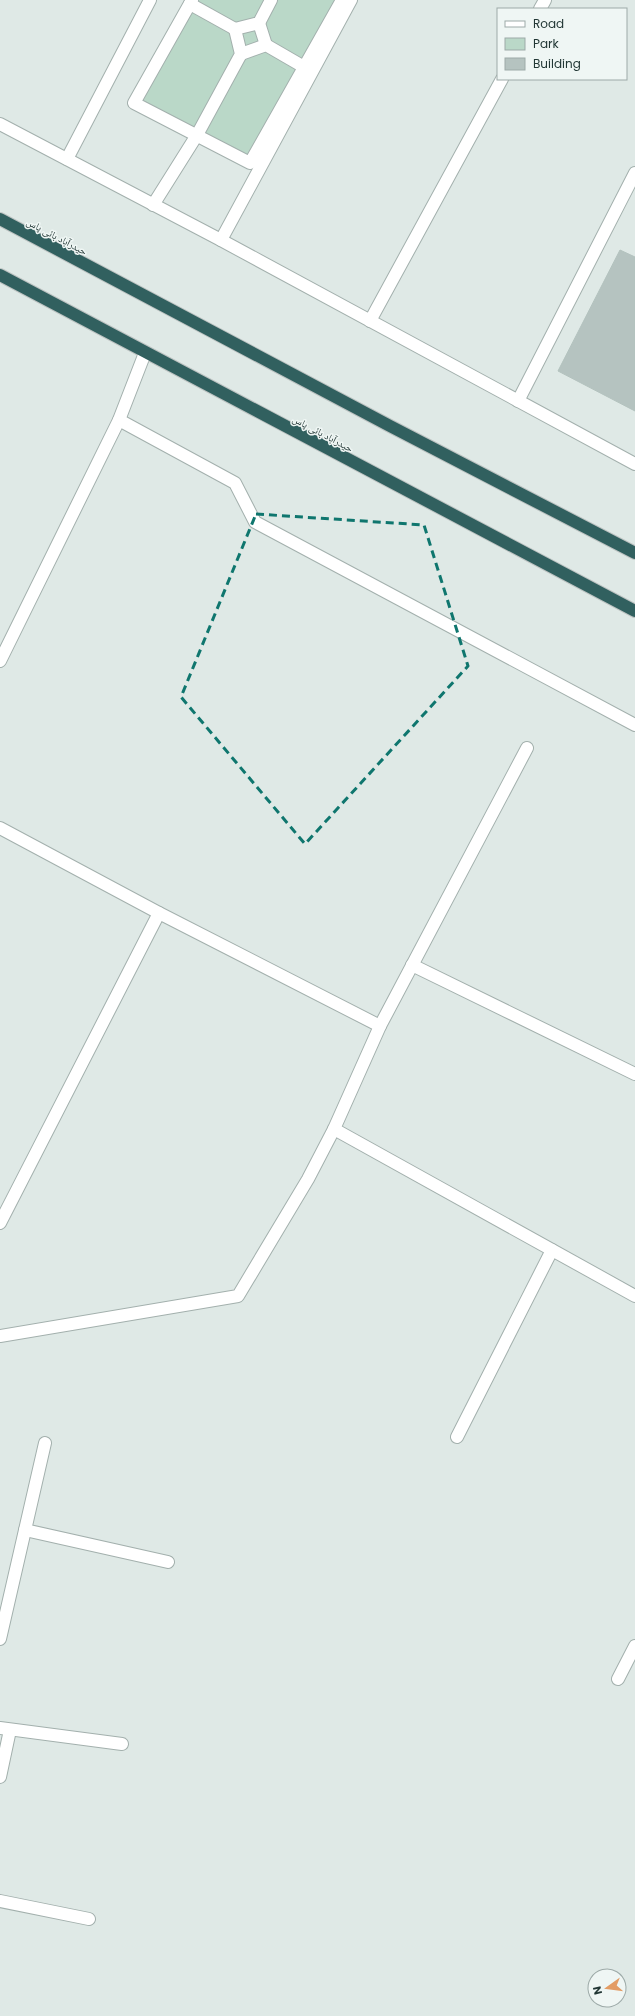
<svg xmlns="http://www.w3.org/2000/svg" width="635" height="2016" font-family="Poppins,'Noto Naskh Arabic',sans-serif">
	<rect width="100%" height="100%" fill="#dfe9e6"/>
	<path fill="#bad8c8" d="M192 0H342L250 163 134 103Z"/>
	<path fill="#b5c3c0" stroke="#b3c2be" d="M620 250 635 257V411L558 371Z"/>
	<g fill="none" stroke-linecap="round" stroke-linejoin="round">
		<g stroke="#a3b0ad" stroke-width="14">
			<g id="minor">
				<path d="M192 0 134 103 250 163 342 0"/>
				<path d="M190 4 235 29"/>
				<path d="M540 9 545 0"/>
				<path d="M259 23 266 45"/>
				<path d="M241 54 266 45 304 67"/>
				<path d="M0 124 219 239 635 464"/>
				<path d="M67 159 150 0"/>
				<path d="M153 205 197 135 241 54 235 29 259 23 271 0"/>
				<path d="M221 240 351 0"/>
				<path d="M370 321 502 79"/>
				<path d="M518 401 635 173"/>
				<path d="M119 420 235 483 255 522 635 725"/>
				<path d="M0 661 119 420 145 353"/>
				<path d="M0 828 159 913 380 1026"/>
				<path d="M412 965 635 1074"/>
				<path d="M334 1129 635 1296"/>
				<path d="M0 1223 159 913"/>
				<path d="M0 1336 238 1296 308 1179 334 1129 380 1026 527 748"/>
				<path d="M457 1437 552 1250"/>
				<path d="M25 1530 168 1562"/>
				<path d="M0 1639 45 1443"/>
				<path d="M618 1679 635 1646"/>
				<path d="M0 1728 122 1744"/>
				<path d="M0 1777 10 1730"/>
				<path d="M0 1901 89 1919"/>
			</g>
		</g>
		<g stroke="#bdc3c2" stroke-width="14">
			<g id="highway">
				<path d="M0 219 390 426 635 553"/>
				<path d="M0 275 635 611"/>
			</g>
		</g>
		<use href="#minor" stroke="#fff" stroke-width="12"/>
		<use href="#highway" stroke="#31605f" stroke-width="12"/>
	</g>
	<path fill="none" stroke="#0f766e" stroke-width="3" stroke-dasharray="8 5" stroke-linejoin="round" d="M256 514 424 525 468 666 305 844 181 697Z"/>
	<g text-anchor="middle" stroke-width="3" stroke-linejoin="round" paint-order="stroke">
		<g font-size="10" fill="#223735" stroke="#eff6f4">
			<text transform="translate(57 236) rotate(28)" y="4">حیدرآباد بائی پاس</text>
			<text transform="translate(323 433) rotate(28)" y="4">حیدرآباد بائی پاس</text>
		</g>
	</g>
	<rect x="497" y="8" width="130" height="72" fill="#eff6f4" stroke="#9daaa8"/>
	<rect x="505" y="21" width="20" height="6" fill="#ffffff" stroke="#9daaa8"/>
	<text x="533" y="28" font-size="12" fill="#223735">Road</text>
	<rect x="505" y="38" width="20" height="12" fill="#bad8c8" stroke="#9daaa8"/>
	<text x="533" y="48" font-size="12" fill="#223735">Park</text>
	<rect x="505" y="58" width="20" height="12" fill="#b5c3c0" stroke="#9daaa8"/>
	<text x="533" y="68" font-size="12" fill="#223735">Building</text>
	<g transform="translate(607 1988) rotate(256)"><circle r="19" fill="#eff6f4" stroke="#9daaa8"/>
	<path d="M0-3L7 15L0 10L-7 15Z" fill="#e39c64"/>
	<text y="-6" font-size="11" font-weight="bold" text-anchor="middle" fill="#223735">N</text>
	</g>
</svg>
